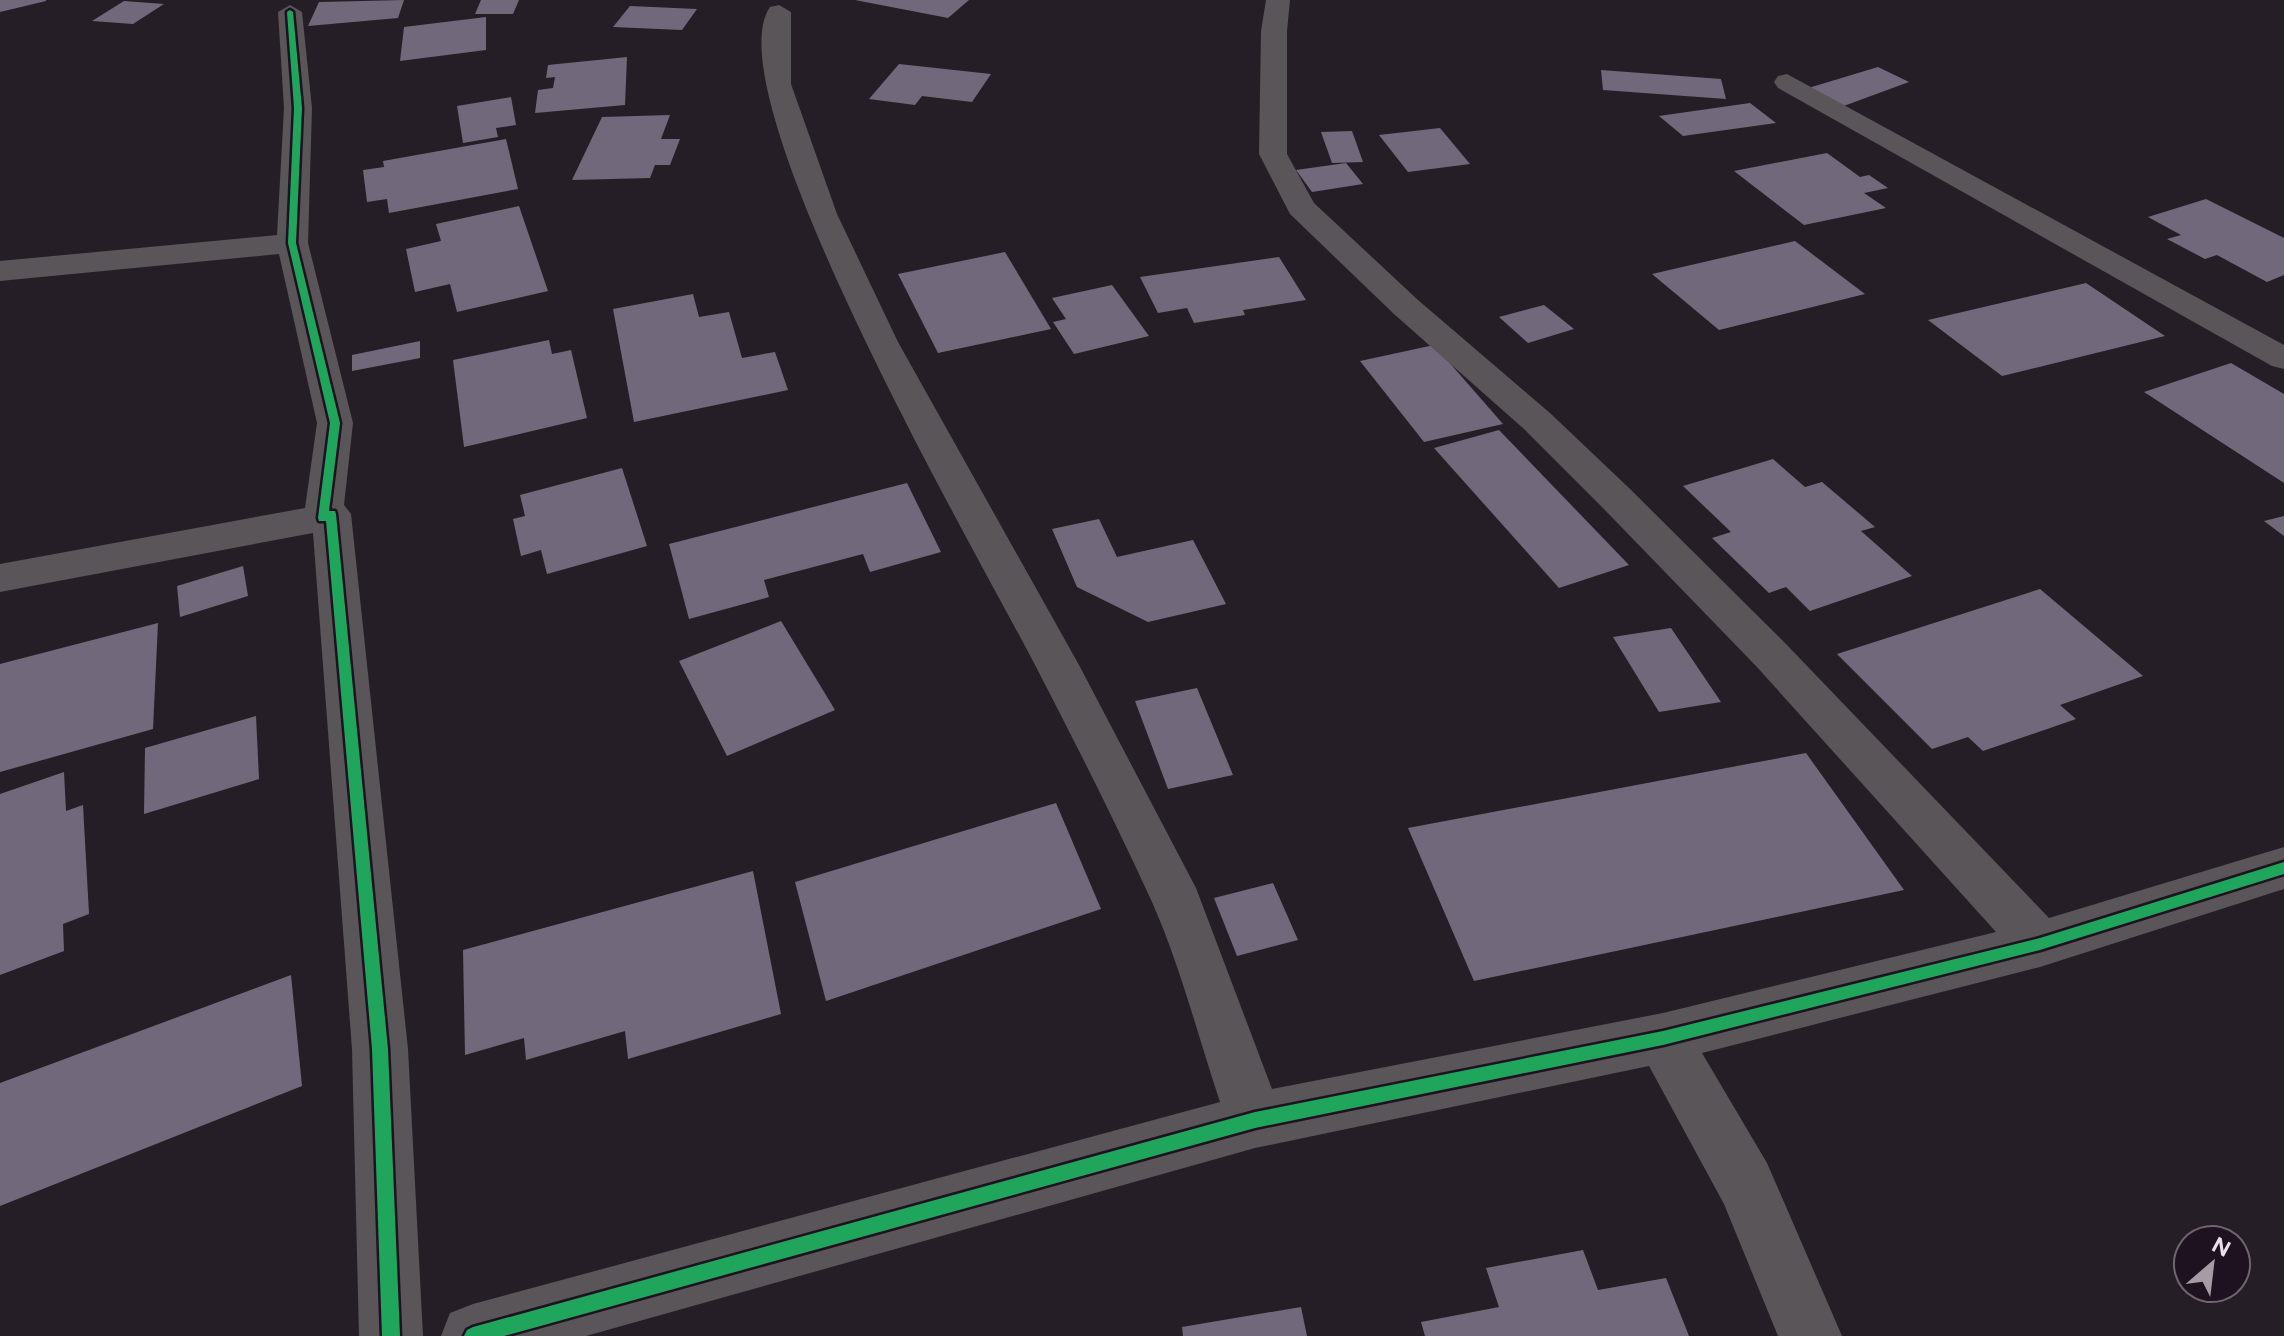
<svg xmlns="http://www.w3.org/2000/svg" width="2284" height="1336" font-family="Figtree,sans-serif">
	<rect width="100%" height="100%" fill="#261e26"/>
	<g fill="#72687b">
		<path d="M0 0H46V1L0 12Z"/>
		<path d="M404 0 398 18 308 26 319 2Z"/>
		<path d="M481 0H519L513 14H475Z"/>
		<path d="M855 0H969L948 18Z"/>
		<path d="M124 1 164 4 133 24 92 21Z"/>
		<path d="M630 6 697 9 682 30 613 27Z"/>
		<path d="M486 17V50L400 61 404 27Z"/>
		<path d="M627 57 625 105 535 113 538 90 553 88 555 77 546 78 548 65Z"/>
		<path d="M899 64 991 74 972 102 922 96 915 105 869 99Z"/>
		<path d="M1878 67 1909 82 1841 107 1805 89Z"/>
		<path d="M1601 70 1721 79 1726 99 1603 90Z"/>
		<path d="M511 97 516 125 496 128 498 137 463 143 457 106Z"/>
		<path d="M1750 103 1776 123 1683 136 1659 116Z"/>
		<path d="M670 115 661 139H680L670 165H655L650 178 572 180 602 117Z"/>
		<path d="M1440 128 1470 164 1408 172 1379 135Z"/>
		<path d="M1352 131 1363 162 1332 163 1321 132Z"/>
		<path d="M506 139 518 189 389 213 387 199 367 202 363 170 384 167 383 161Z"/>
		<path d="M1827 153 1860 177 1869 175 1888 188 1864 193 1886 208 1804 225 1734 171Z"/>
		<path d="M1346 163 1363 184 1312 192 1296 170Z"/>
		<path d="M2206 199 2284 238V275L2267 282 2217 255 2205 259 2167 239 2181 235 2148 217Z"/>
		<path d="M519 206 548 291 457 312 450 284 415 292 406 249 441 241 436 224Z"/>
		<path d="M1795 241 1865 294 1719 330 1652 274Z"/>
		<path d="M1005 252 1051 329 938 353 898 274Z"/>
		<path d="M1279 257 1306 300 1243 310 1245 315 1194 323 1187 308 1158 313 1140 277Z"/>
		<path d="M2086 283 2165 336 2002 376 1928 320Z"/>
		<path d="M1112 285 1149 336 1074 354 1053 322 1066 319 1052 298Z"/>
		<path d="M693 294 699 317 729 312 742 358 775 352 788 390 634 422 613 309Z"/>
		<path d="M1544 305 1574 329 1528 343 1499 317Z"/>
		<path d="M549 340 552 354 571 350 587 418 464 447 453 360Z"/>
		<path d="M420 341V358L352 371V355Z"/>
		<path d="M1434 345 1503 424 1424 442 1360 361Z"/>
		<path d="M2231 363 2284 394V483L2144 392Z"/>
		<path d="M1499 430 1629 565 1559 588 1434 448Z"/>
		<path d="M1773 459 1805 487 1822 482 1875 527 1861 531 1912 576 1810 611 1786 587 1769 593 1712 538 1731 532 1683 486Z"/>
		<path d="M622 468 647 546 547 574 541 550 521 556 513 519 525 516 520 495Z"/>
		<path d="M907 483 941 552 870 572 863 554 764 580 769 597 689 619 669 544Z"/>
		<path d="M2284 516V536L2264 521Z"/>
		<path d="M1099 519 1117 557 1193 540 1226 604 1148 622 1077 587 1052 529Z"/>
		<path d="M243 566 248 596 180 617 177 586Z"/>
		<path d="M2040 589 2143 676 2060 705 2076 719 1983 751 1968 737 1932 749 1837 654Z"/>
		<path d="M781 621 835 710 727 756 679 661Z"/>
		<path d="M158 623 153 729 0 772V664Z"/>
		<path d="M1671 628 1721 702 1659 712 1613 637Z"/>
		<path d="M1197 688 1233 775 1168 789 1135 701Z"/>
		<path d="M256 716 259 779 144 814 145 748Z"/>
		<path d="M1806 753 1904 890 1474 981 1408 828Z"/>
		<path d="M64 772 66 811 83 805 89 914 63 924 64 951 0 975V794Z"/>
		<path d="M1056 803 1101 909 826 1001 795 882Z"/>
		<path d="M753 871 781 1014 628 1059 625 1031 526 1060 524 1038 465 1055 463 950Z"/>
		<path d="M1273 883 1298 940 1237 956 1214 898Z"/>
		<path d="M291 975 302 1086 0 1206V1083Z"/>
		<path d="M1583 1250 1598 1290 1666 1278 1689 1336H1425L1421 1322 1499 1307 1486 1268Z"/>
		<path d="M1301 1307 1307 1336H1183L1182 1327Z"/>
	</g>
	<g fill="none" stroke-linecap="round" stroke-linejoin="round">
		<g fill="#5a5558" fill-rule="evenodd">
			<path d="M1266 0H1290L1287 31V154L1314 203 1418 300 1550 413 1629 488 1786 644 2049 918 2284 847V889L2040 967 1702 1053 1767 1163 1842 1336H1778L1724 1204 1649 1066 1255 1148 586 1336H441L450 1313 473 1304 1220 1102C1198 1036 1180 965 1152 902 1115 821 1075 742 1034 663 983 564 710 94 770 7L779 5 791 12V84L837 214 898 342 1079 665 1196 888 1272 1089 1663 1013 1996 932 1756 666 1601 506 1524 429 1394 314 1290 214 1259 154 1261 31Z"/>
			<path d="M290 5 302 12 312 108 308 243 353 423 344 505 351 514 408 1049 423 1336H359L352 1049 313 533 0 592V564L305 508 317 423 279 254 0 281V261L277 235 284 108 278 12Z"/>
			<path d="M1787 74 2284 345V369L2272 366 1778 88 1774 82 1778 76Z"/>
		</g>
		<g stroke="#1f1220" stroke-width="5">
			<g id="cycleway">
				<path d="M290 10 293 12 302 108 296 243 340 423 329 511H335L336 514 388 1049 400 1336H382L372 1049 326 521H319L318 518 330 423 288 243 294 108 287 12Z"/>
				<path d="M2284 862V874L2040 950 1663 1045 1255 1128 504 1336H464L467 1330 473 1327 1255 1112 1663 1031 2040 938Z"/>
			</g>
		</g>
		<use href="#cycleway" fill="#20a55d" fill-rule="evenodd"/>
	</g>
	<g transform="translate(2212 1264) rotate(28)"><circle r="38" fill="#1f1220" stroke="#706471" stroke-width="2"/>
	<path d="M0-6L14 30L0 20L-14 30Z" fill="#a59ca5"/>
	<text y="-12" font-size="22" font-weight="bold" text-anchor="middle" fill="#e9e0ea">N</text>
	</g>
</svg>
